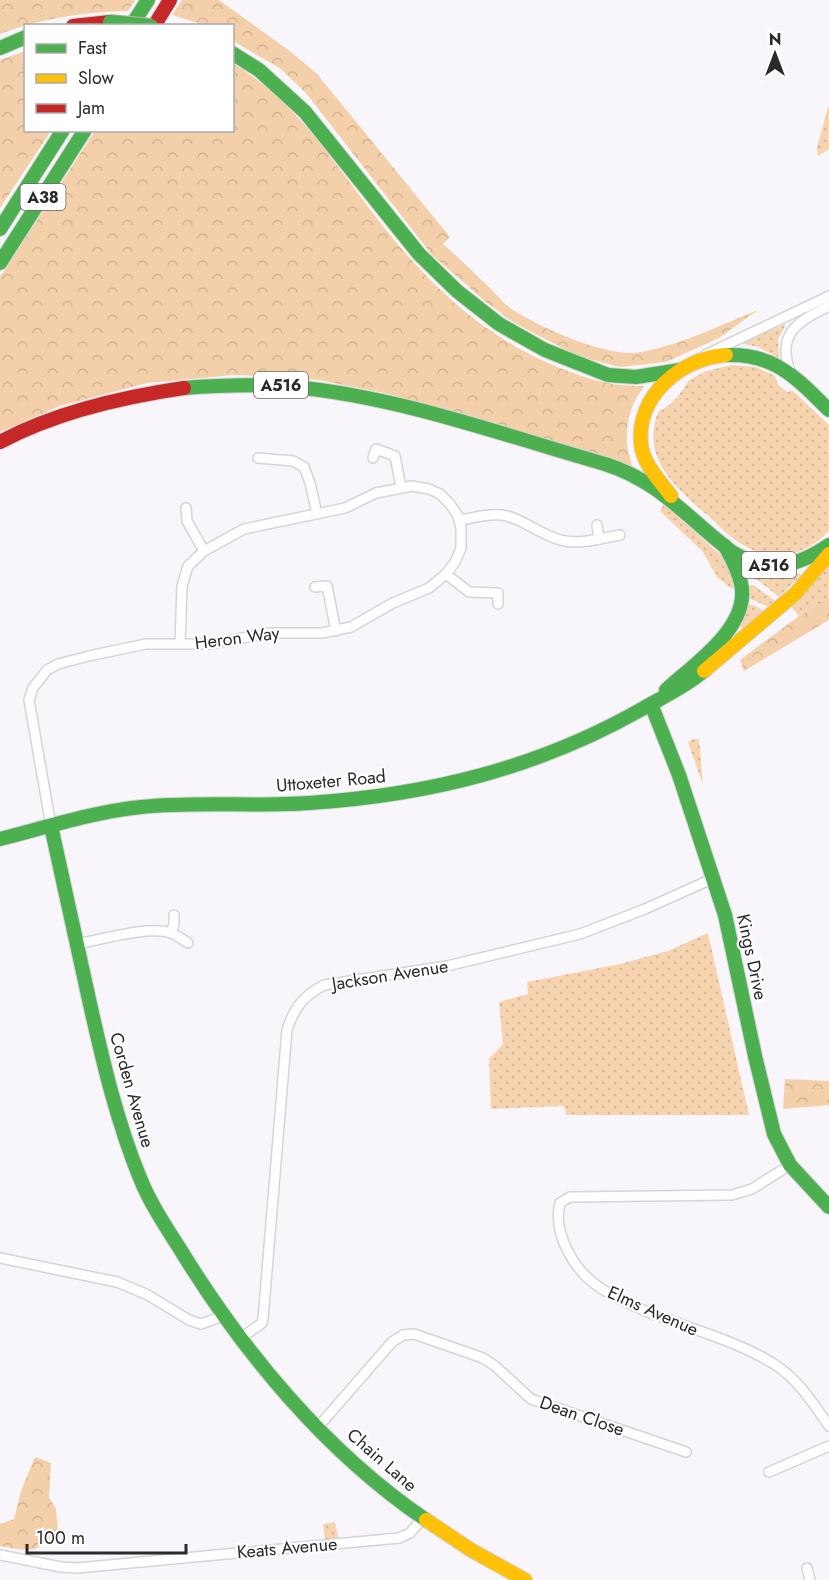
<svg xmlns="http://www.w3.org/2000/svg" width="829" height="1580" font-family="Jost,sans-serif">
	<defs>
		<pattern id="grass-dots" width="8" height="8" patternUnits="userSpaceOnUse" patternTransform="scale(1.5)"><rect width="8" height="8" fill="#f7d4b0"/><path d="M2 2h.1M6 6h.1" fill="none" stroke="#d4b698" stroke-width="1.8" stroke-linecap="round"/></pattern>
		<pattern id="forest-crowns" width="20" height="18" patternUnits="userSpaceOnUse" patternTransform="scale(1.5)"><rect width="20" height="18" fill="#f4d0aa"/><path d="M2 6a3 3 0 1 1 6 0M12 15a3 3 0 1 1 6 0" fill="none" stroke="#d1b392"/></pattern>
	</defs>
	<rect width="100%" height="100%" fill="#f8f6fa"/>
	<g fill="url(#grass-dots)">
		<path d="M829 104V149L818 156 817 147Z"/>
		<path d="M786 324 778 340 779 358 758 347 740 343Z"/>
		<path d="M732 365 756 367 775 376 778 385 788 392 792 390 829 425V531C801 560 766 563 734 539 724 532 716 522 706 514 681 492 648 465 654 428 655 421 656 416 660 410 670 408 684 390 688 381L706 371Z"/>
		<path d="M664 504 723 557 729 564 735 586 732 589 717 577 703 552 660 511Z"/>
		<path d="M829 565V598L799 616 789 604Z"/>
		<path d="M799 573 801 575 779 597 759 581 753 579V574L776 577Z"/>
		<path d="M747 585 755 586 775 601 769 607 748 598Z"/>
		<path d="M747 604 756 606 765 612 745 629H742L739 625Z"/>
		<path d="M693 739H699L703 785 688 742Z"/>
		<path d="M708 933 749 1115H566L564 1106 491 1109 489 1059 503 1044 499 1002 528 994 527 982 620 964 668 951Z"/>
		<path d="M335 1522 339 1540 325 1541 323 1524Z"/>
	</g>
	<g fill="url(#forest-crowns)">
		<path d="M0 0H135L128 11C84 12 41 18 0 34Z"/>
		<path d="M182 0H219L291 52 317 74 450 237 443 244C459 258 474 273 490 288 497 295 504 304 513 310 541 328 610 359 642 352 682 344 721 325 758 310L719 338 666 362 620 367 581 357 539 336 513 322 486 302 432 255 306 93 281 69 233 41 232 26 204 25 172 15Z"/>
		<path d="M25 51 26 130 51 131 0 208V60Z"/>
		<path d="M233 63C297 104 327 153 372 212 419 274 474 330 546 362 578 376 608 387 643 386L644 387C630 404 624 428 628 450 629 456 632 462 632 468L489 422 389 394 319 380 267 376 234 375 147 383 60 406 0 432V276L2 274 95 131 232 130Z"/>
		<path d="M829 598V620L744 671 740 660 799 616Z"/>
		<path d="M785 1079 829 1081V1105L783 1109Z"/>
		<path d="M35 1457 51 1463 49 1497 56 1509 58 1531C38 1555 29 1551 0 1546V1524L14 1519 21 1491Z"/>
	</g>
	<g fill="none" stroke-linecap="round" stroke-linejoin="round">
		<g stroke="#d5d4d7" stroke-width="12">
			<g id="street">
				<path d="M705 355 829 296"/>
				<path d="M790 371C776 333 799 321 829 306"/>
				<path d="M258 458 293 461 304 467 310 483 317 514"/>
				<path d="M373 458 376 449 395 456 401 487"/>
				<path d="M186 508 187 521 204 551"/>
				<path d="M460 520C473 518 488 513 501 515 522 517 542 537 565 541 583 544 602 538 620 535"/>
				<path d="M597 525 599 539"/>
				<path d="M446 574 469 592 498 593V604"/>
				<path d="M315 587 327 586 336 631"/>
				<path d="M51 826 29 700 33 688 47 670 58 664 93 655 146 644H210L269 633H322L351 627 393 603 429 588 446 574 455 562 461 548V528L458 516 450 504 440 494 429 489 412 486 376 493 345 508 244 529 204 551 188 566 182 586 180 644"/>
				<path d="M171 933 174 924V915"/>
				<path d="M77 944C100 940 150 925 171 933 177 935 183 940 188 943"/>
				<path d="M790 1165 752 1189 732 1195 570 1197 560 1203C552 1235 576 1273 602 1289 654 1322 723 1332 774 1364 798 1379 813 1403 829 1426"/>
				<path d="M0 1258 117 1282 148 1295 189 1320 201 1324 215 1319 222 1314"/>
				<path d="M241 1338 262 1323 263 1319 287 1030C294 1008 303 996 324 985L447 966 580 934 645 909 714 878"/>
				<path d="M318 1427 392 1342 403 1335 414 1334 483 1358 495 1366 531 1399 686 1452"/>
				<path d="M769 1472 829 1446"/>
				<path d="M0 1555 61 1567 77 1568 399 1538 410 1533 423 1518"/>
				<path d="M807 1568 810 1580"/>
			</g>
		</g>
		<g stroke="#d5d4d7" stroke-width="16">
			<g id="fast">
				<path d="M131 26 148 0"/>
				<path d="M0 48 26 37"/>
				<path d="M232 53 259 70 305 112 419 254 457 291 499 324 545 350 608 375 636 377 680 370"/>
				<path d="M0 229 63 130"/>
				<path d="M0 263 85 130"/>
				<path d="M726 355C775 353 796 378 829 410"/>
				<path d="M184 388C221 385 257 384 294 387 400 397 503 435 605 464 660 481 688 519 732 552 768 573 795 568 829 545"/>
				<path d="M666 690C693 665 746 630 742 589 740 574 732 559 725 546"/>
				<path d="M651 704 679 775 725 915 755 1056 774 1134 790 1165 829 1207"/>
				<path d="M51 826C64 885 77 944 90 1004 103 1062 117 1122 140 1178 150 1203 166 1227 180 1249 243 1352 326 1452 426 1520"/>
				<path d="M0 839C47 827 93 812 141 807 197 801 253 807 309 803 429 795 538 768 642 709 663 697 685 687 704 671"/>
			</g>
		</g>
		<g stroke="#d5d4d7" stroke-width="16">
			<g id="slow">
				<path d="M671 496C660 481 643 464 641 444 636 396 681 358 726 355"/>
				<path d="M704 671 796 593 829 554"/>
				<path d="M426 1520 471 1550 525 1580"/>
			</g>
		</g>
		<g stroke="#d5d4d7" stroke-width="16">
			<g id="jam">
				<path d="M73 26 110 22"/>
				<path d="M154 26 170 0"/>
				<path d="M0 442C56 412 122 397 184 388"/>
			</g>
		</g>
		<use href="#street" stroke="#fefefe" stroke-width="9"/>
		<use href="#fast" stroke="#4caf50" stroke-width="14"/>
		<use href="#slow" stroke="#ffc107" stroke-width="14"/>
		<use href="#jam" stroke="#c62828" stroke-width="14"/>
		<g stroke="#bcb1a8" stroke-width="16" stroke-linecap="butt">
			<path id="fast-bridge" d="M110 22 151 26"/>
		</g>
		<use href="#fast-bridge" stroke="#4caf50" stroke-width="14"/>
	</g>
	<g text-anchor="middle" stroke-width="4.5" stroke-linejoin="round" paint-order="stroke">
		<g fill="#fff" stroke="#6a696b" stroke-width="1.5">
			<rect x="20.5" y="184" width="45" height="26" rx="4.5"/>
			<rect x="254" y="372" width="54" height="26" rx="4.5"/>
			<rect x="742" y="552" width="54" height="26" rx="4.5"/>
		</g>
		<g font-size="16" font-weight="bold" fill="#2a292b">
			<text x="43" y="203">A38</text>
			<text x="281" y="391">A516</text>
			<text x="769" y="571">A516</text>
		</g>
		<g font-size="18" fill="#2a292b" stroke="#fff">
			<text transform="translate(237 638) rotate(-7)" y="6">Heron Way</text>
			<text transform="translate(331 781) rotate(-5)" y="6">Uttoxeter Road</text>
			<text transform="translate(752 957) rotate(78)" y="6">Kings Drive</text>
			<text transform="translate(390 975) rotate(-9)" y="6">Jackson Avenue</text>
			<text transform="translate(132 1090) rotate(74)" y="6">Corden Avenue</text>
			<text transform="translate(653 1311) rotate(24)" y="6">Elms Avenue</text>
			<text transform="translate(582 1416) rotate(19)" y="6">Dean Close</text>
			<text transform="translate(382 1460) rotate(41)" y="6">Chain Lane</text>
			<text transform="translate(287 1548) rotate(-5)" y="6">Keats Avenue</text>
		</g>
	</g>
	<rect x="24" y="24" width="210" height="108" fill="#ffffff" stroke="#aaa9aa" stroke-width="1.5"/>
	<rect x="36" y="44" width="30" height="9" fill="#4caf50" stroke="#aaa9aa" stroke-width="1.5"/>
	<text x="78" y="54" font-size="18" fill="#2a292b">Fast</text>
	<rect x="36" y="74" width="30" height="9" fill="#ffc107" stroke="#aaa9aa" stroke-width="1.5"/>
	<text x="78" y="84" font-size="18" fill="#2a292b">Slow</text>
	<rect x="36" y="104" width="30" height="9" fill="#c62828" stroke="#aaa9aa" stroke-width="1.5"/>
	<text x="78" y="114" font-size="18" fill="#2a292b">Jam</text>
	<g transform="translate(775 54)" stroke="#ffffff" stroke-width="4.5" paint-order="stroke">
	<path d="M0-4.5L10 22L0 15L-10 22Z" fill="#2a292b"/>
	<text y="-9" font-size="16" font-weight="bold" text-anchor="middle" fill="#2a292b">N</text>
	</g>
	<path d="M27 1544v9h159v-9" fill="none" stroke="#2a292b" stroke-width="3"/>
	<text x="36" y="1544" font-size="18" fill="#2a292b" stroke="#ffffff" stroke-width="4.5" paint-order="stroke">100 m</text>
</svg>
